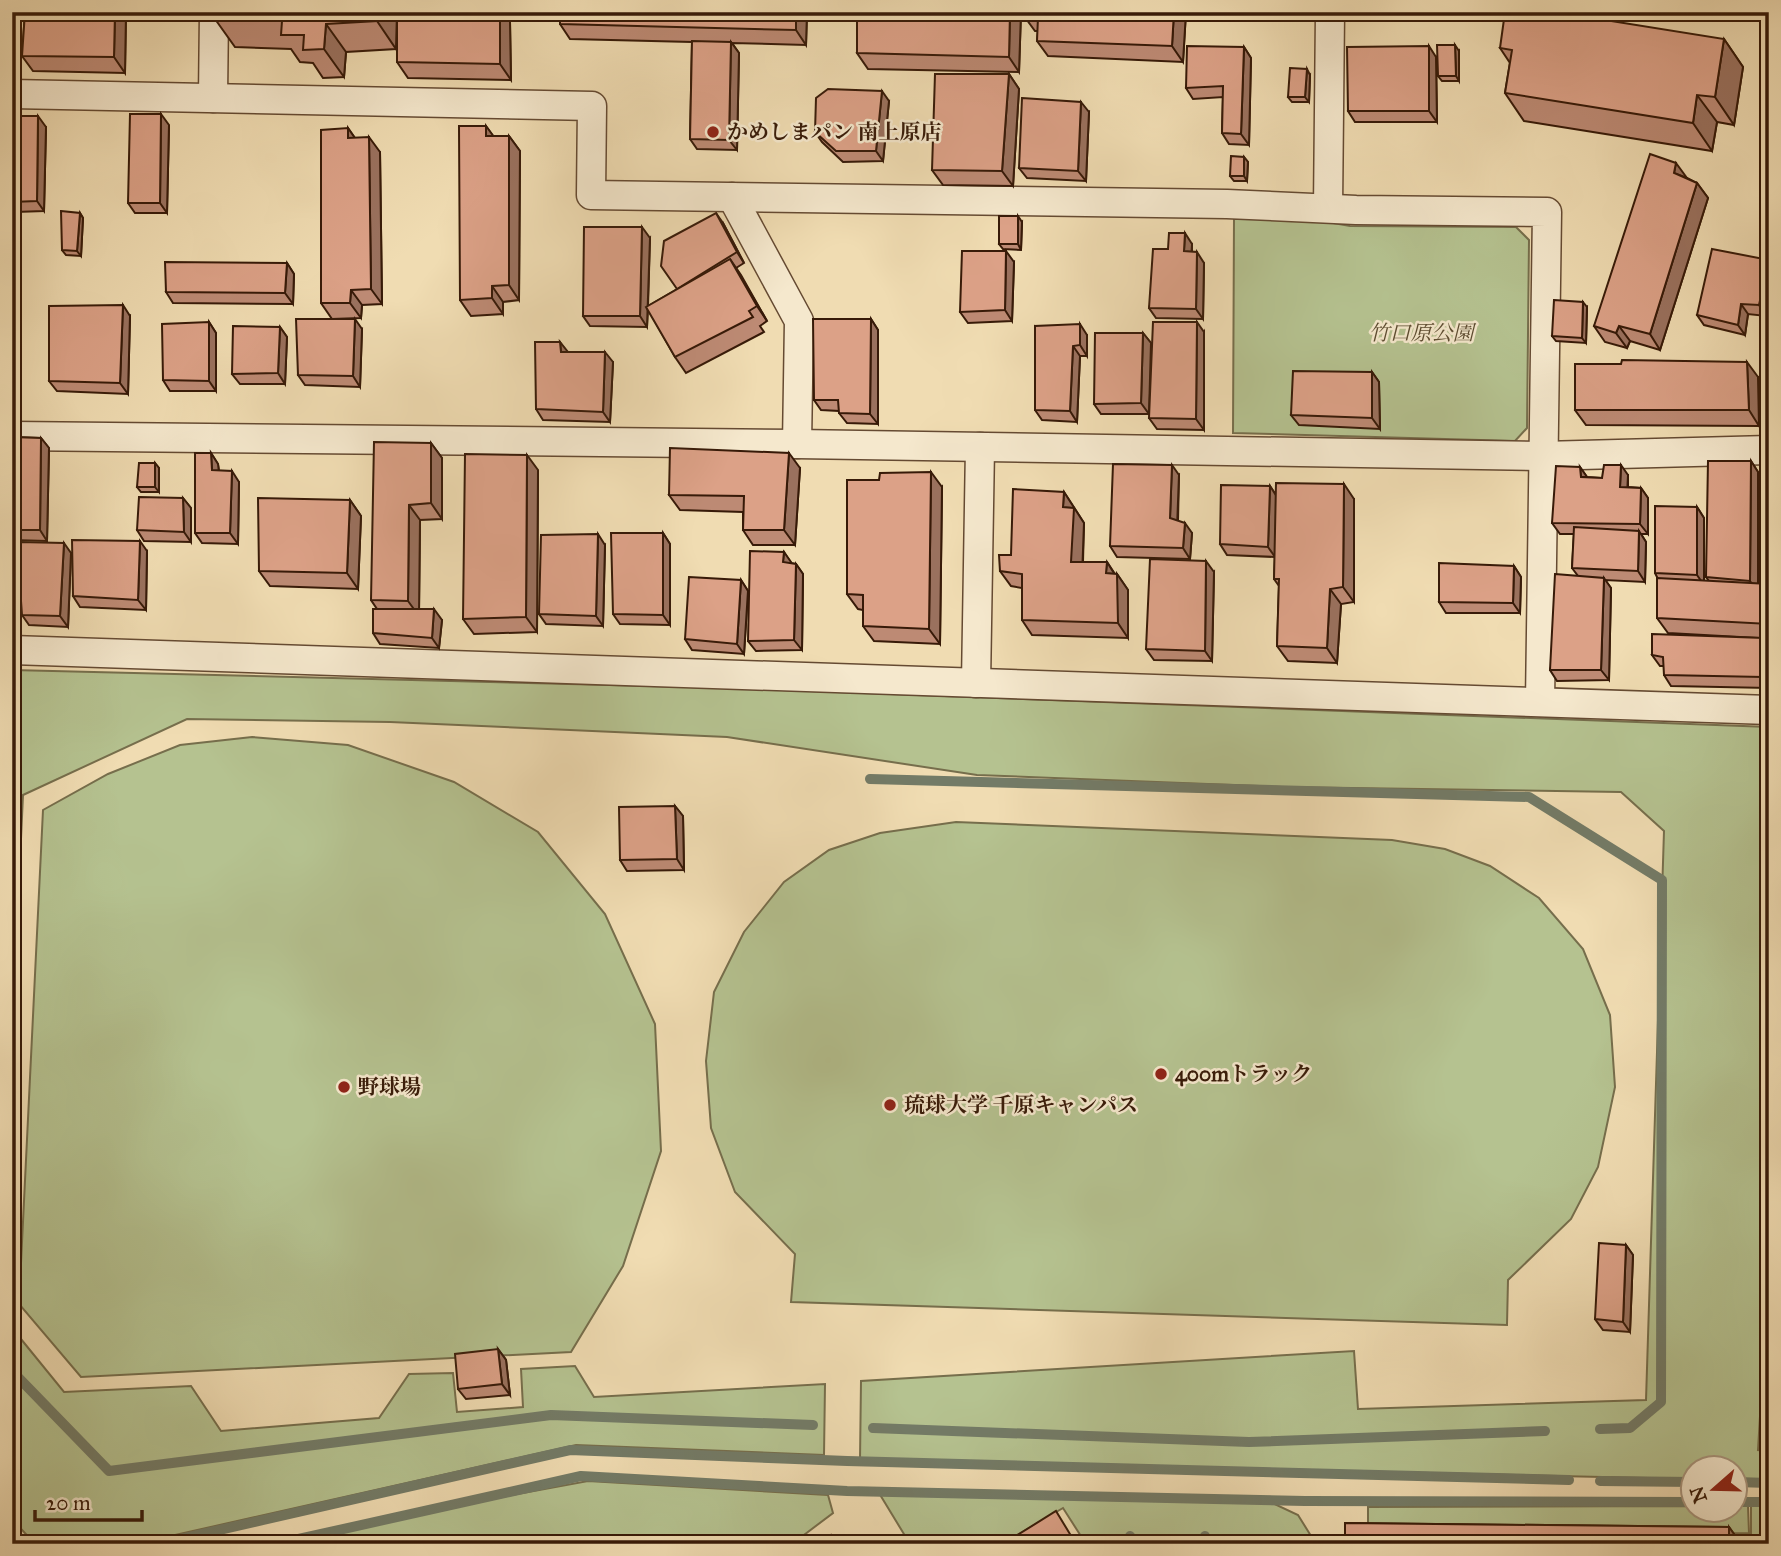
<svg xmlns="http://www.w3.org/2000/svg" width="1781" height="1556" font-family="'IM FELL Great Primer','Noto Serif JP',serif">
	<rect width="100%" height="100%" fill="#f0dcb2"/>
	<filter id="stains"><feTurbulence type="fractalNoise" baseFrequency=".00286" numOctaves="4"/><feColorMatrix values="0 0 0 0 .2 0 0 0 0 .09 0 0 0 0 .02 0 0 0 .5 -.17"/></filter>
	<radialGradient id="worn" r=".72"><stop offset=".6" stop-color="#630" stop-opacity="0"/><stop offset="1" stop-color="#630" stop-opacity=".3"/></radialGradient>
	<g fill="#b5c290" stroke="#766e4c" stroke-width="2">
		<path d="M1234 219H1311L1350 226 1516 227 1529 240 1527 428 1515 441 1233 433Z"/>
		<path d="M12 670 730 688 1769 727V1264L1758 1450 1769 1451V1481L1736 1480V1468H1694L1693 1479 860 1460 861 1381 1354 1351 1358 1409 1646 1400 1664 831 1621 792 1282 787 977 775 727 737 390 722 187 719 23 795 12 1035Z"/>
		<path d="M252 737 348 745 454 782 538 832 605 914 655 1024 661 1151 623 1266 571 1352 81 1377 19 1304 43 810 108 774 180 745Z"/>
		<path d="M956 822 1392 840 1445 849 1490 866 1539 898 1583 949 1610 1015 1615 1087 1598 1167 1571 1219 1508 1280 1507 1325 791 1302 795 1254 735 1192 711 1128 706 1061 714 992 744 932 784 882 829 850 880 833Z"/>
		<path d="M12 1328 64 1392 191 1386 221 1431 379 1418 409 1374 453 1373 457 1412 523 1407 521 1369 575 1366 594 1397 825 1384 824 1455 576 1445 135 1544H35L12 1519Z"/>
		<path d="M588 1481 828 1495 833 1513 792 1544H278L507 1496Z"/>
		<path d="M879 1493 1268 1501 1298 1515 1316 1544H1086L1063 1508 1002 1544H910Z"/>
		<path d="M1693 1506 1694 1510H1736V1506H1748L1749 1533 1368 1534V1507Z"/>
		<rect x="1751" y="1506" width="18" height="38"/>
	</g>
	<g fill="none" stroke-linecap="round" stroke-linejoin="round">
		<g stroke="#737b67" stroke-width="10">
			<path d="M870 779 1529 797 1662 880 1661 1402 1630 1428 1600 1429"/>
			<path d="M12 1371 109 1471 551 1415 813 1425"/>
			<path d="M873 1428 1249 1442 1545 1431"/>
			<path d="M1600 1481 1694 1482"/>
			<path d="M1736 1482 1769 1483"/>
			<path d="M1736 1502H1769"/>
			<path d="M1130 1536 1136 1544"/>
			<path d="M162 1543 570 1450 847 1461 1569 1480"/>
			<path d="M276 1544 581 1476 847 1491 1305 1501 1694 1502"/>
			<path d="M1201 1544 1205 1536"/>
		</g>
		<g stroke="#654a32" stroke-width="31">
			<g id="minor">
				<path d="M12 94 592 106 591 195 1227 204 1356 210 1547 212 1540 702"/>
				<path d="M213 98 214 12"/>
				<path d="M732 197 799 321 797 444"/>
				<path d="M1328 208 1330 12"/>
				<path d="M12 436 797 444 1543 456 1769 450"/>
				<path d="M12 650 1769 710"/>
				<path d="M976 683 980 447"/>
			</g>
		</g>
		<use href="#minor" stroke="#f5e8cd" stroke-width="28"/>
	</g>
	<g fill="#bd8a74" stroke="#371a08" stroke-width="2">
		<path d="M25 12H126L125 73 33 71 22 56Z"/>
		<path d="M397 12 396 49 346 52 344 77 323 78 313 63 300 62 291 49 235 47 215 19Z"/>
		<path d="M397 12H503L510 22 511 80 408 78 397 62Z"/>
		<path d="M560 12H807L806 45 732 43 739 53 737 150 697 149 690 139 692 42 570 39 560 24Z"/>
		<path d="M1021 12 1019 72 868 69 857 53Z"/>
		<path d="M1024 12H1186L1183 62 1048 56 1037 41 1038 31H1035L1024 16Z"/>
		<path d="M1724 39 1743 67 1734 125 1717 122 1712 151 1524 121 1505 93 1510 63 1500 48Z"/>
		<path d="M1244 47 1251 58 1249 145 1229 144 1222 133 1223 97 1193 99 1186 88Z"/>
		<path d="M1459 51V81H1442L1438 76Z"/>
		<path d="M1436 57 1437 122H1355L1348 111Z"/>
		<path d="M1009 74 1019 89 1013 186 943 185 932 170Z"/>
		<path d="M1310 75 1309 102H1292L1288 97Z"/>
		<path d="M889 101 883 161 843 162 822 142 815 132Z"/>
		<path d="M1089 112 1086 181 1027 178 1019 168Z"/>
		<path d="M12 116 46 127 44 211 15 212 12 209Z"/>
		<path d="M169 125 167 213H135L128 203Z"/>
		<path d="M486 126 493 136H509L520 151 519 300 503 302V314L471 316 460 300Z"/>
		<path d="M348 128 355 138 380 152 382 304 362 305 361 318 332 319 321 303Z"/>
		<path d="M1244 157 1248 162 1247 181H1234L1230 176Z"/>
		<path d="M1687 178 1697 183 1708 198 1660 350 1630 341 1627 348 1605 342 1594 326Z"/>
		<path d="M80 213 83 218 81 256 66 255 62 250Z"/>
		<path d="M1022 222 1021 250 1003 249 999 244Z"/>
		<path d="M723 223 744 263 736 268 767 321 760 326 764 332 686 373 675 357 648 309 647 327 590 326 583 316 650 238 648 306 677 289Z"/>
		<path d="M1192 244V252L1204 263 1203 319 1156 318 1149 308 1168 249Z"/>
		<path d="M1769 260 1766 316 1748 314 1745 335 1704 325 1697 315Z"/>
		<path d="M1014 262 1012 321 968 323 960 312Z"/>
		<path d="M287 263 294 274 293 304 173 303 166 292Z"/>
		<path d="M1587 307 1586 343 1556 341 1552 336Z"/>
		<path d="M130 316 128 394 57 391 49 381Z"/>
		<path d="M871 319 878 330V424L847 423 839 413V411L821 410 814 400Z"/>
		<path d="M209 322 216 333V391H170L163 380Z"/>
		<path d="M1035 326 1087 335V356H1080L1077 422 1042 420 1035 410Z"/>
		<path d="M280 327 287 337 285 384H240L232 374Z"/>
		<path d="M362 329 360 387 305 385 298 375Z"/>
		<path d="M1204 332V430L1157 429 1149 418Z"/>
		<path d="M1143 333 1151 343 1149 414H1101L1094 404Z"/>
		<path d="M560 342 567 352 613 362 610 422 543 420 536 409Z"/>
		<path d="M1621 364 1758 377 1759 426 1586 425 1575 410Z"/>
		<path d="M1372 372 1379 382 1380 429 1299 425 1291 415Z"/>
		<path d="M12 437 41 438 49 448 47 541 12 540Z"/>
		<path d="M431 443 442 458V519L420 520 419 609 442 620 439 648 380 644 373 633 377 609 371 600Z"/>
		<path d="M211 453 218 464 219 471 239 482 238 544 202 543 195 533Z"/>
		<path d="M1751 461 1758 472V584H1769V638H1764L1769 645V688L1671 686 1664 675V666H1660L1652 655 1758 638 1668 633 1657 618 1658 579 1655 573 1697 507 1704 518V581H1709L1706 577Z"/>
		<path d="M155 463 159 468V492H141L137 487Z"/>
		<path d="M1580 467 1587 477 1602 478 1628 475V487L1641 488 1648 498V534H1641L1646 542 1645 582 1605 580 1611 588 1609 680 1557 681 1550 670 1578 576 1572 568 1574 534H1560L1552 523Z"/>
		<path d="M800 468 795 545H753L743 530V512L680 510 669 495Z"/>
		<path d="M538 470 537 632 474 634 463 619Z"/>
		<path d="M1179 475 1178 521 1192 533 1190 559 1117 557 1110 546Z"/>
		<path d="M1270 486 1276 495 1354 499V602L1341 604 1337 663 1288 661 1277 646 1279 586 1274 579 1275 557 1227 555 1220 544Z"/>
		<path d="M942 487 940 644 874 641 863 626V610L858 609 847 594Z"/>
		<path d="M1064 492 1084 523 1083 562H1107L1115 574H1117L1128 590V638L1032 635 1022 620V588L1011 586 1000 571 1011 555Z"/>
		<path d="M183 498 191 508V542L144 541 137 530Z"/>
		<path d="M350 500 361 516 358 589 270 586 259 571Z"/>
		<path d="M663 533 670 544V625L620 624 613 614Z"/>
		<path d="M605 545 603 626 546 624 539 614Z"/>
		<path d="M12 548 71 553 68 627 29 625 22 615 21 597H12Z"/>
		<path d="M147 551 146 610 80 607 73 596Z"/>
		<path d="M784 552 791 563 796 564 803 574 802 650 756 651 748 641Z"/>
		<path d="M1514 566 1521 577 1520 613H1446L1439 602Z"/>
		<path d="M1214 572 1212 661 1154 660 1146 649Z"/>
		<path d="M741 580 748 591 744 654 692 650 685 639Z"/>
		<path d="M675 806 683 816 684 870 627 871 620 860Z"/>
		<path d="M1626 1245 1633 1255 1630 1332 1603 1330 1595 1319Z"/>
		<path d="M498 1349 506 1360 510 1395 466 1399 458 1389Z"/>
		<path d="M1345 1523 1729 1527 1741 1544H1345Z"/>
	</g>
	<g fill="#9a715e" stroke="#371a08" stroke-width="2">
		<path d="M115 12H126L125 73 114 57Z"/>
		<path d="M377 12H397L396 49 377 21Z"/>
		<path d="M500 12H503L510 22 511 80 500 64Z"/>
		<path d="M796 12H807L806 45 796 30Z"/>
		<path d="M1010 12H1021L1019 72 1009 57Z"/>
		<path d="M1174 12H1186L1183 62 1172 46Z"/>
		<path d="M326 24 346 52 344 77 324 49Z"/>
		<path d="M1724 39 1743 67 1734 125 1715 97Z"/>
		<path d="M731 42 739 53 737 150 729 140Z"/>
		<path d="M1455 45 1459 51V81L1456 76Z"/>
		<path d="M1429 46 1436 57 1437 122 1429 111Z"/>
		<path d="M1244 47 1251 58 1249 145 1241 134Z"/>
		<path d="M1307 69 1310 75 1309 102 1305 97Z"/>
		<path d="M1009 74 1019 89 1013 186 1002 171Z"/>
		<path d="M882 91 889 101 883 161 876 151Z"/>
		<path d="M1697 95 1717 122 1712 151 1693 123Z"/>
		<path d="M1081 102 1089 112 1086 181 1078 171Z"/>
		<path d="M161 114 169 125 167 213 160 203Z"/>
		<path d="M38 116 46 127 44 211 37 201Z"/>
		<path d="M486 126 497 141 486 136Z"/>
		<path d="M348 128 359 144 348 138Z"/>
		<path d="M509 136 520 151 519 300 509 285Z"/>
		<path d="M369 137 380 152 382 304 371 289Z"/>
		<path d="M1244 157 1248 162 1247 181 1244 176Z"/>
		<path d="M1676 163 1687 178 1674 173Z"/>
		<path d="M1697 183 1708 198 1660 350 1650 334Z"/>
		<path d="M80 213 83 218 81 256 77 251Z"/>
		<path d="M716 213 723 223 744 263 737 252Z"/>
		<path d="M1018 216 1022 222 1021 250 1018 244Z"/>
		<path d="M642 227 650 238 647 327 640 316Z"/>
		<path d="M1185 233 1192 244 1191 261 1184 251Z"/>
		<path d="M1006 251 1014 262 1012 321 1005 310Z"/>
		<path d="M1197 252 1204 263 1203 319 1196 309Z"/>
		<path d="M730 259 741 275 767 321 757 306Z"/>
		<path d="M1769 261V305L1766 316 1759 305Z"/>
		<path d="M287 263 294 274 293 304 285 293Z"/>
		<path d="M492 286 503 302V314L492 298Z"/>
		<path d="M351 290 362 305 361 318 350 303Z"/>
		<path d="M1583 302 1587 307 1586 343 1582 338Z"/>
		<path d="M1741 304 1748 314 1745 335 1738 325Z"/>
		<path d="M123 305 130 316 128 394 120 383Z"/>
		<path d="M355 319 362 329 360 387 353 376Z"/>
		<path d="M871 319 878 330V424L870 414Z"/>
		<path d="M209 322 216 333V391L209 381Z"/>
		<path d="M1197 322 1204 332V430L1196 419Z"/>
		<path d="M1080 324 1087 335V356L1080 345Z"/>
		<path d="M1619 326 1630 341 1627 348 1616 333Z"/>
		<path d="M280 327 287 337 285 384 278 373Z"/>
		<path d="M1143 333 1151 343 1149 414 1141 403Z"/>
		<path d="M560 342 568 352H561Z"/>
		<path d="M1073 346 1080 356 1077 422 1070 411Z"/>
		<path d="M605 352 613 362 610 422 603 412Z"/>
		<path d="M1747 362 1758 377 1759 426 1749 410Z"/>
		<path d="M1372 372 1379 382 1380 429 1372 418Z"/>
		<path d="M41 438 49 448 47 541 40 530Z"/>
		<path d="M431 443 442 458V519L431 503Z"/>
		<path d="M211 453 218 464 220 481 212 470Z"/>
		<path d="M789 453 800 468 795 545 784 530Z"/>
		<path d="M527 455 538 470 537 632 526 617Z"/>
		<path d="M1751 461 1758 472V592L1750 581Z"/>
		<path d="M155 463 159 468V492L155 487Z"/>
		<path d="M1172 465 1179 475 1177 529 1170 518Z"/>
		<path d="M1621 465 1628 475 1627 497 1620 487Z"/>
		<path d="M1580 467 1587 477H1581Z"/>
		<path d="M232 471 239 482 238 544 230 533Z"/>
		<path d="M931 472 942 487 940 644 929 629Z"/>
		<path d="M1344 484 1354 499V602L1343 587Z"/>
		<path d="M1270 486 1277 497 1275 557 1268 547Z"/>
		<path d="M1641 488 1648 498V534L1640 524Z"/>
		<path d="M1064 492 1084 523 1082 577 1071 562 1063 507Z"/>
		<path d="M183 498 191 508V542L184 532Z"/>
		<path d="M350 500 361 516 358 589 347 573Z"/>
		<path d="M409 505 420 520 419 616 408 601Z"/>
		<path d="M1697 507 1704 518V585L1697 575Z"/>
		<path d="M1185 523 1192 533 1190 559 1183 548Z"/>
		<path d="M1639 531 1646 542 1645 582 1638 571Z"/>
		<path d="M663 533 670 544V625L663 615Z"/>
		<path d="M598 534 605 545 603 626 596 616Z"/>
		<path d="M140 541 147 551 146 610 138 600Z"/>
		<path d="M64 543 71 553 68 627 60 616Z"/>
		<path d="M784 552 791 562 790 572 783 562Z"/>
		<path d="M1206 561 1214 572 1212 661 1205 651Z"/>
		<path d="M1107 562 1117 578V574L1128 590V638L1118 623 1106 573Z"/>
		<path d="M796 564 803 574 802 650 794 640Z"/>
		<path d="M1514 566 1521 577 1520 613 1513 603Z"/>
		<path d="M1604 578 1611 588 1609 680 1601 670Z"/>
		<path d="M741 580 748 591 744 654 737 644Z"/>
		<path d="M1330 589 1341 604 1337 663 1327 648Z"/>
		<path d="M434 609 442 620 439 648 432 638Z"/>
		<path d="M1764 638 1769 645V685L1763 677Z"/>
		<path d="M675 806 683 816 684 870 677 859Z"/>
		<path d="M1626 1245 1633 1255 1630 1332 1623 1322Z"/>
		<path d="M498 1349 506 1360 510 1395 502 1384Z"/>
		<path d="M1729 1527 1741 1544H1729Z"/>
	</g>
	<g fill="#dca187" stroke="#371a08" stroke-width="2">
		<path d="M25 12H115L114 57 22 56Z"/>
		<path d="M215 12H377V21L326 24 324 49 303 50 304 35H281L282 21 215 19Z"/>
		<path d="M397 12H500V64L397 62Z"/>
		<path d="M560 12H796V30L560 24Z"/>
		<path d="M857 12H1010L1009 57 857 53Z"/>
		<path d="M1024 12H1174L1172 46 1037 41 1038 17 1024 16Z"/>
		<path d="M1505 12H1555L1724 39 1715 97 1697 95 1693 123 1505 93 1512 50 1500 48Z"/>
		<path d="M692 41 731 42 729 140 690 139Z"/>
		<path d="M1437 45H1455L1456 76H1438Z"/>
		<path d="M1187 46 1244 47 1241 134 1222 133 1223 86 1186 88Z"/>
		<path d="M1429 46V111H1348L1347 47Z"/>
		<path d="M1290 68 1307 69 1305 97H1288Z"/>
		<path d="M935 74H1009L1002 171 932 170Z"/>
		<path d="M828 89 882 91 876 151H836L815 132 816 98Z"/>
		<path d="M1022 98 1081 102 1078 171 1019 168Z"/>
		<path d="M130 114H161L160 203H128Z"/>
		<path d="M12 116H38L37 201 12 202Z"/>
		<path d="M459 126H486V136H509V285L492 286V298L460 300Z"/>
		<path d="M348 128V138L369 137 371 289 351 290 350 303H321V130Z"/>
		<path d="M1650 154 1676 163 1674 173 1697 183 1650 334 1619 326 1616 333 1594 326Z"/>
		<path d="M1231 156 1244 157V176H1230Z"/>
		<path d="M61 211 80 213 77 251 62 250Z"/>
		<path d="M716 213 737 252 677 289 661 266 664 241Z"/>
		<rect x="999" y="216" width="19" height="28"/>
		<path d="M584 227H642L640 316H583Z"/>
		<path d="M1169 233H1185L1184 251 1197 252 1196 309 1149 308 1153 249H1168Z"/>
		<path d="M1712 249 1769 260 1759 305 1741 304 1738 325 1697 315Z"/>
		<path d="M962 251H1006L1005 310 960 312Z"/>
		<path d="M730 259 757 306 749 311 753 317 675 357 646 307Z"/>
		<path d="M165 262 287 263 285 293 166 292Z"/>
		<path d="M1554 300 1583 302 1582 338 1552 336Z"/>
		<path d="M123 305 120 383 49 381V306Z"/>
		<path d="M296 319H355L353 376 298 375Z"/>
		<path d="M813 319H871L870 414 839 413 838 400H814Z"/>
		<path d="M209 322V381L163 380 162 324Z"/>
		<path d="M1153 322H1197L1196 419 1149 418Z"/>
		<path d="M1080 324V345L1073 346 1070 411 1035 410V326Z"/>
		<path d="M233 326 280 327 278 373 232 374Z"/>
		<path d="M1095 333H1143L1141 403 1094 404Z"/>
		<path d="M535 342H560L561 352H605L603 412 536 409Z"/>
		<path d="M1622 360 1747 362 1749 410H1575V364H1621Z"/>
		<path d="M1293 371 1372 372V418L1291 415Z"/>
		<path d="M12 437 41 438 40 530H12Z"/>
		<path d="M374 442 431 443V503L409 505 408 601 371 600Z"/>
		<path d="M670 448 789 453 784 530H743L744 496 669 495Z"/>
		<path d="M195 453H211L212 470 232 471 230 533H195Z"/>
		<path d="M465 454 527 455 526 617 463 619Z"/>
		<path d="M1708 461H1751L1750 581 1706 577Z"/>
		<path d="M139 463H155V487H137Z"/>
		<path d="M1113 464 1172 465 1170 518 1185 523 1183 548 1110 546Z"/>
		<path d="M1604 465H1621L1620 487 1641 488 1640 524 1552 523 1556 466 1580 467 1581 477 1602 478Z"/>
		<path d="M931 472 929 629 863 626V595L847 594V480H879L880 473Z"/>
		<path d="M1276 483 1344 484 1343 587 1330 589 1327 648 1277 646 1279 579H1274Z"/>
		<path d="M1221 485 1270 486 1268 547 1220 544Z"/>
		<path d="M1013 489 1064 492 1063 507 1074 508 1071 562H1107L1106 573 1117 574 1118 623 1022 620V574L1000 571 999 555H1011Z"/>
		<path d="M139 497 183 498 184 532 137 530Z"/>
		<path d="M258 498 350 500 347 573 259 571Z"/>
		<path d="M1655 506 1697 507V575L1655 573Z"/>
		<path d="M1574 527 1639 531 1638 571 1572 568Z"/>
		<path d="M611 533H663V615L613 614Z"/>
		<path d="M598 534 596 616 539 614 541 535Z"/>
		<path d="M72 540 140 541 138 600 73 596Z"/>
		<path d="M19 542 64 543 60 616 22 615 20 587H12V548H19Z"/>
		<path d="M750 551 784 552 783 562 796 564 794 640 748 641Z"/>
		<path d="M1150 559 1206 561 1205 651 1146 649Z"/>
		<path d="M1439 563 1514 566 1513 603 1439 602Z"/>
		<path d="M1555 574 1604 578 1601 670H1550Z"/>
		<path d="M689 577 741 580 737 644 685 639Z"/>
		<path d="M1657 578 1769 584V624L1657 618Z"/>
		<path d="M373 609H434L432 638 373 633Z"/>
		<path d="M1652 634 1764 638 1763 677 1664 675 1663 657 1652 655Z"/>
		<path d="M675 806 677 859 620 860 619 807Z"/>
		<path d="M1599 1243 1626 1245 1623 1322 1595 1319Z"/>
		<path d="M498 1349 502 1384 458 1389 455 1354Z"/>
		<path d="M1056 1511 1076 1544H1003Z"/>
		<path d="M1345 1523 1729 1527V1544H1700V1541L1431 1538V1544H1345Z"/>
		<path d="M831 1535 836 1544H817Z"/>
	</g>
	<g fill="#8f2418" stroke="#f5e8cd" stroke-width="2.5">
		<circle cx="713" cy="132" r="7"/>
		<circle cx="1161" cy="1074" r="7"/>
		<circle cx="344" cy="1087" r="7"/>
		<circle cx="890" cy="1105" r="7"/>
	</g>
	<g text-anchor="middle" stroke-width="5" stroke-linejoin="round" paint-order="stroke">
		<g font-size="21" font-weight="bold" fill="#371a08" stroke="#f5e8cd" text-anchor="start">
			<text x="727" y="139">かめしまパン 南上原店</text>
			<text x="1175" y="1081">400mトラック</text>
			<text x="358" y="1094">野球場</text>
			<text x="904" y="1112">琉球大学 千原キャンパス</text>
		</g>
		<g font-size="21" font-style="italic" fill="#5d4c31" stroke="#f5e8cd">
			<text x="1421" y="340">竹口原公園</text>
		</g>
	</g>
	<rect width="1781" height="1556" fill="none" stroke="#f0dcb2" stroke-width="42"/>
	<rect x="14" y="14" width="1753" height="1528" fill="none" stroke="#371a08" stroke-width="3.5"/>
	<rect x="21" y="21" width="1739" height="1514" fill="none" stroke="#371a08" stroke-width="2"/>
	<g transform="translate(1714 1489) rotate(250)"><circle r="33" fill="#f5e8cd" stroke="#a9967e" stroke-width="2"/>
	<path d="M0-5L12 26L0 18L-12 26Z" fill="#8f2418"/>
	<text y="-10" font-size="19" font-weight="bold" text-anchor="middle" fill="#371a08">N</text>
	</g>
	<path d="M35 1510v10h107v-10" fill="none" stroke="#371a08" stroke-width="3.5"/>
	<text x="46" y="1510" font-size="21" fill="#371a08" stroke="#f5e8cd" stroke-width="5" paint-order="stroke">20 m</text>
	<rect width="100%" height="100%" filter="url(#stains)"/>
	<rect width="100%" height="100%" fill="url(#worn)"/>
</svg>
